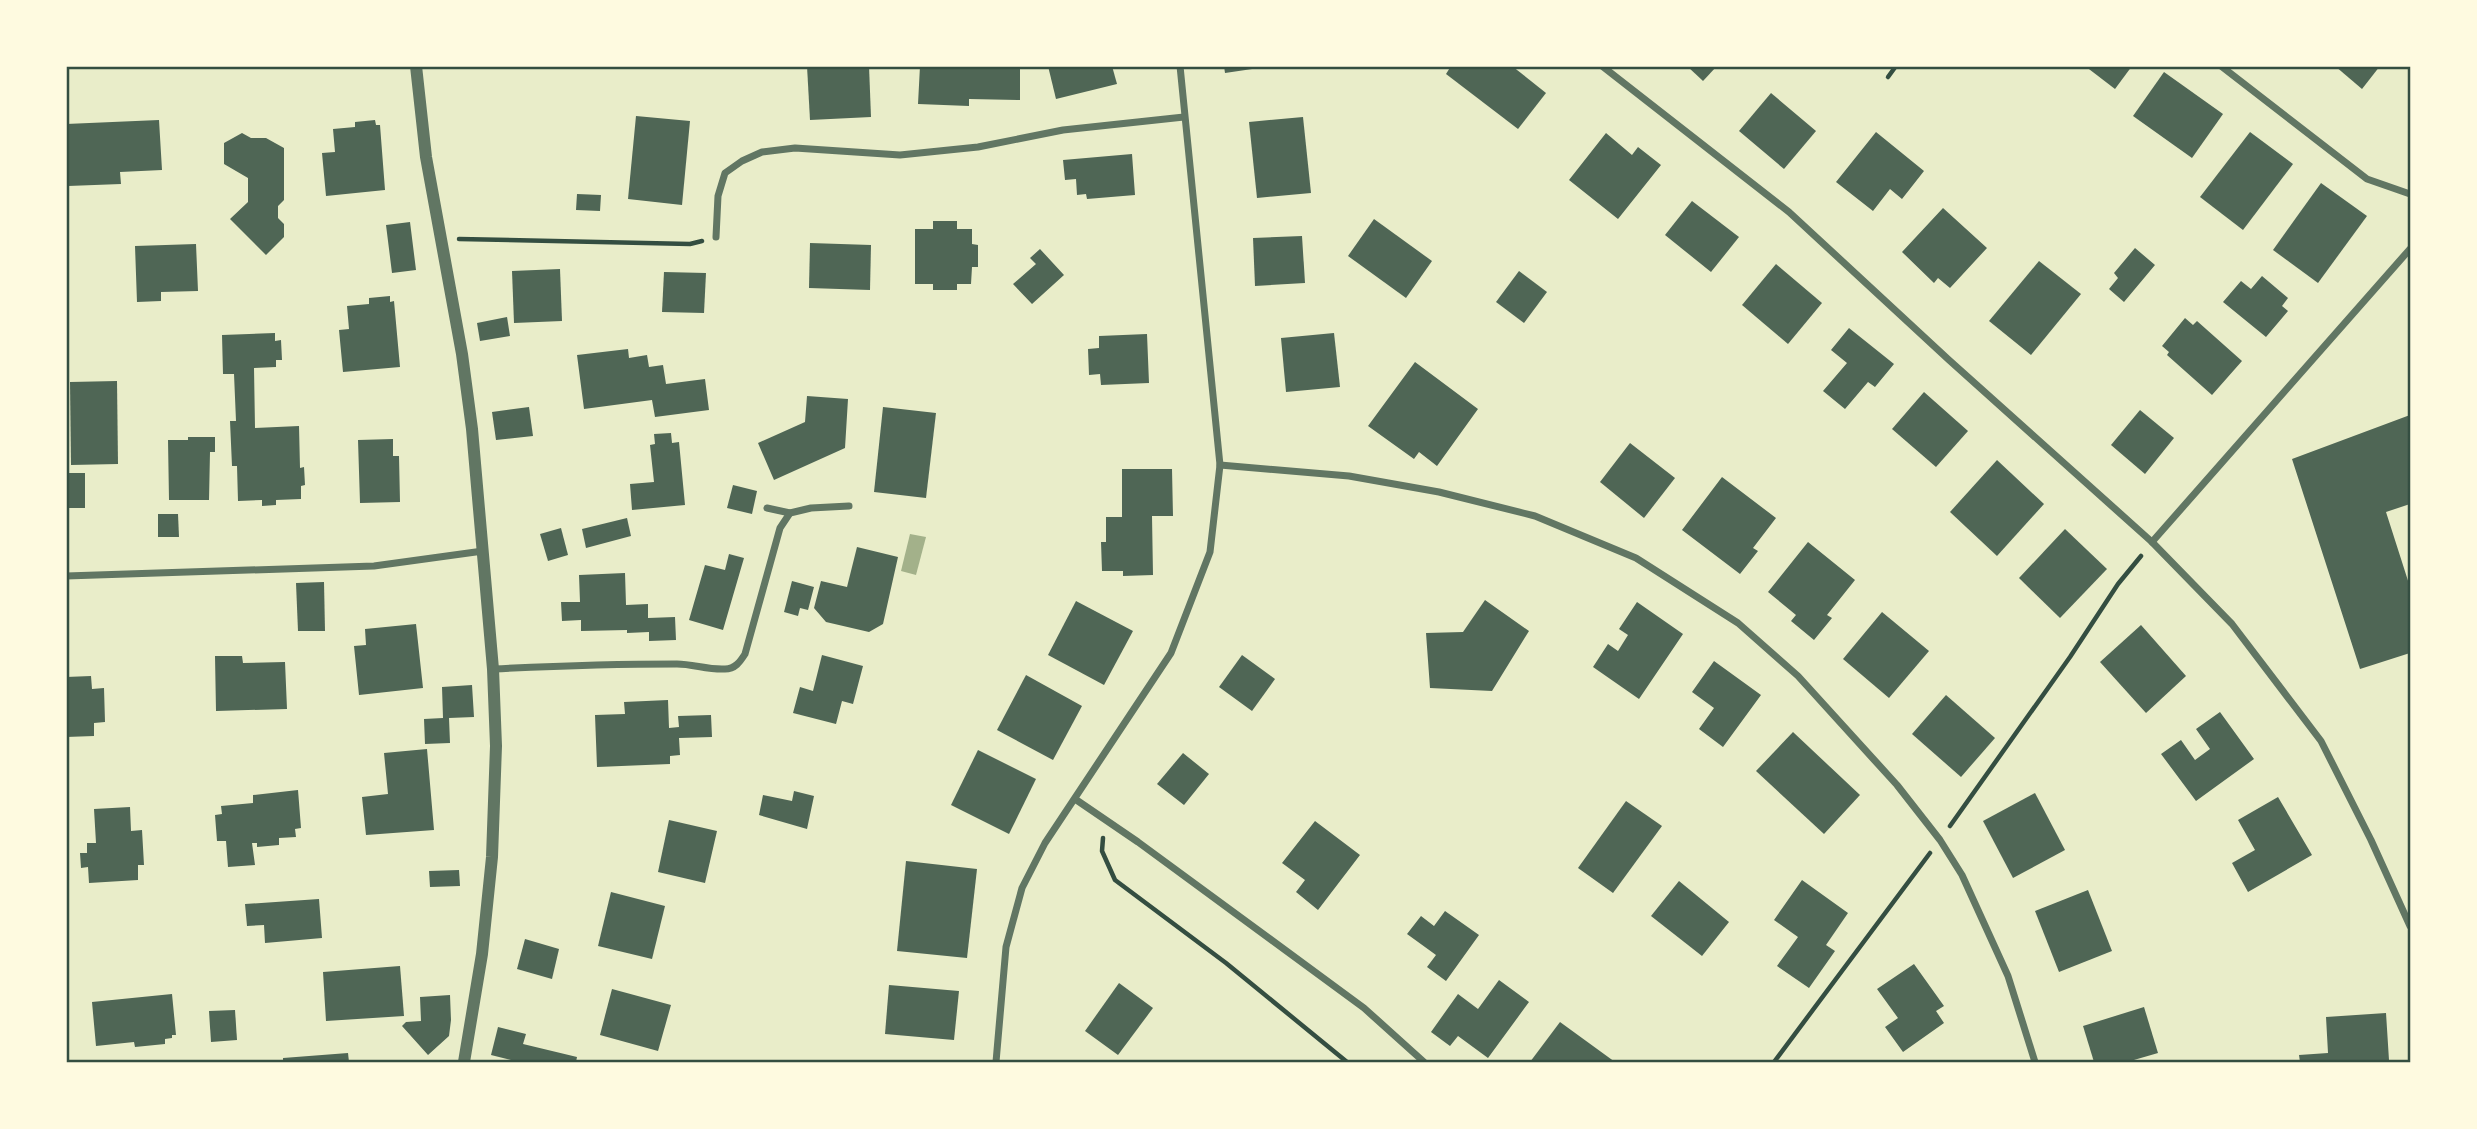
<svg xmlns="http://www.w3.org/2000/svg" width="2477" height="1129" font-family="'Exo 2',sans-serif">
	<rect width="100%" height="100%" fill="#e9edc9"/>
	<path fill="#a3b18a" d="M910 534 926 537 916 575 901 571Z"/>
	<g fill="#4f6655">
		<path d="M807 66H869L871 117 810 120Z"/>
		<path d="M920 66H1020V100L969 99V106L918 104Z"/>
		<path d="M1048 66H1112L1117 84 1056 99Z"/>
		<path d="M1224 66H1259V68L1225 73Z"/>
		<path d="M1451 66H1512L1546 93 1518 129 1446 74Z"/>
		<path d="M1687 66H1717L1703 81Z"/>
		<path d="M2085 66H2132L2115 89Z"/>
		<path d="M2335 66H2380L2362 89Z"/>
		<path d="M2164 72 2223 114 2192 158 2133 116Z"/>
		<path d="M1771 93 1816 131 1784 169 1739 131Z"/>
		<path d="M636 116 690 121 682 205 628 199Z"/>
		<path d="M1303 117 1311 193 1257 198 1249 122Z"/>
		<path d="M159 120 162 170 120 172 121 184 68 186 66 124Z"/>
		<path d="M375 120 376 125H380L385 190 326 196 322 153 335 152 333 129 355 127V122Z"/>
		<path d="M1876 132 1924 171 1902 199 1890 189 1873 211 1836 182Z"/>
		<path d="M2250 132 2293 164 2243 230 2200 197Z"/>
		<path d="M242 133 251 138H266L284 148V200L278 206V218L284 224V237L266 255 230 219 248 202V178L224 164V143Z"/>
		<path d="M1606 133 1632 155 1638 147 1661 165 1618 219 1569 180Z"/>
		<path d="M1132 154 1135 195 1087 199 1086 194 1077 195 1076 179 1065 180 1063 160Z"/>
		<path d="M2321 183 2367 216 2318 283 2273 250Z"/>
		<path d="M577 194 601 195 600 211 576 210Z"/>
		<path d="M1692 201 1739 237 1711 272 1665 235Z"/>
		<path d="M1943 208 1987 248 1950 288 1938 278 1934 283 1902 252Z"/>
		<path d="M1374 219 1432 261 1406 298 1348 256Z"/>
		<path d="M933 221H957V229H972V244L978 245V267H972L971 284H957V290H933V284H915V229H933Z"/>
		<path d="M410 222 416 270 392 273 386 225Z"/>
		<path d="M1302 236 1305 283 1255 286 1253 238Z"/>
		<path d="M810 243 871 245 870 290 809 288Z"/>
		<path d="M196 244 198 291 161 292V301L137 302 135 246Z"/>
		<path d="M2135 248 2155 265 2124 302 2109 289 2118 278 2114 273Z"/>
		<path d="M1040 249 1064 275 1032 304 1013 284 1036 264 1030 258Z"/>
		<path d="M2039 261 2081 294 2031 355 1989 321Z"/>
		<path d="M1776 264 1822 303 1788 344 1742 305Z"/>
		<path d="M560 269 562 321 514 323 512 271Z"/>
		<path d="M1519 271 1547 292 1524 323 1496 302Z"/>
		<path d="M664 272 706 273 704 313 662 312Z"/>
		<path d="M2262 276 2288 298 2282 306 2288 311 2266 337 2223 302 2241 281 2251 289Z"/>
		<path d="M390 296V302L394 301 400 367 343 372 339 330 349 329 347 306 369 304V298Z"/>
		<path d="M507 317 510 336 480 341 477 323Z"/>
		<path d="M2185 318 2193 325 2197 321 2242 361 2212 395 2167 355 2169 352 2162 346Z"/>
		<path d="M1849 328 1894 364 1875 387 1868 382 1845 409 1823 391 1847 363 1831 350Z"/>
		<path d="M275 333V341L281 340 282 360H276V367L254 368 255 428 299 426 300 468 304 467 305 485 301 486V499L276 500V505L262 506V500L238 501 237 466H232L230 421H236L234 374H223L222 335Z"/>
		<path d="M1334 333 1340 387 1286 392 1281 338Z"/>
		<path d="M1147 334 1149 383 1101 385 1100 374 1089 375 1088 349 1099 348V336Z"/>
		<path d="M628 349 629 358 647 355 649 367 663 365 666 384 705 379 709 410 655 417 652 400 584 409 577 355Z"/>
		<path d="M1415 362 1478 409 1437 466 1419 452 1414 459 1368 426Z"/>
		<path d="M117 381 118 464 71 465 70 382Z"/>
		<path d="M1924 392 1968 431 1936 467 1892 429Z"/>
		<path d="M807 396 848 399 845 448 774 480 758 443 805 422Z"/>
		<path d="M529 407 533 436 496 440 492 412Z"/>
		<path d="M883 407 936 413 926 498 874 492Z"/>
		<path d="M2140 410 2174 438 2145 474 2111 445Z"/>
		<path d="M2410 415V504L2386 512 2410 587V653L2360 669 2292 459Z"/>
		<path d="M671 433 672 443 679 442 685 505 632 510 630 484 654 482 650 445 655 444 654 434Z"/>
		<path d="M188 437H215V452H210L209 500H169L168 440H188Z"/>
		<path d="M393 439V456H399L400 502 360 503 358 440Z"/>
		<path d="M1630 443 1675 478 1644 518 1600 482Z"/>
		<path d="M1997 460 2044 504 1997 556 1950 512Z"/>
		<path d="M1122 469H1172L1173 516H1152L1153 575 1123 576V571H1102L1101 542H1106V517H1122Z"/>
		<rect x="66" y="473" width="19" height="35"/>
		<path d="M1722 477 1776 518 1753 548 1758 551 1740 574 1682 530Z"/>
		<path d="M733 485 757 491 752 514 727 508Z"/>
		<path d="M158 514H178L179 537H158Z"/>
		<path d="M627 518 631 536 586 548 582 529Z"/>
		<path d="M561 528 568 555 548 561 540 534Z"/>
		<path d="M2065 529 2107 569 2060 618 2019 578Z"/>
		<path d="M1808 542 1855 580 1827 615 1832 618 1814 640 1791 621 1796 615 1768 592Z"/>
		<path d="M857 547 898 557 883 624 869 632 826 622 814 608 821 581 847 587Z"/>
		<path d="M729 554 744 558 723 630 689 620 705 565 725 570Z"/>
		<path d="M625 573 626 605 648 604V618L675 617 676 640 649 641V632L627 633V630L581 631V620L562 621 561 602H580L579 575Z"/>
		<path d="M792 581 814 587 808 610 800 608 798 616 784 612Z"/>
		<path d="M324 582 325 631H298L296 583Z"/>
		<path d="M1485 600 1529 631 1492 691 1430 688 1426 633 1463 632Z"/>
		<path d="M1076 601 1133 631 1104 685 1048 655Z"/>
		<path d="M1637 602 1683 634 1639 699 1593 667 1608 644 1618 651 1628 635 1619 629Z"/>
		<path d="M1882 612 1929 651 1889 698 1843 659Z"/>
		<path d="M416 624 423 688 359 695 354 646 366 645 365 629Z"/>
		<path d="M2141 625 2186 676 2146 713 2100 662Z"/>
		<path d="M822 655 863 666 853 704 842 701 836 724 793 713 800 687 813 691Z"/>
		<path d="M1242 655 1275 679 1252 711 1219 687Z"/>
		<path d="M215 656H242L243 663 285 662 287 709 216 711Z"/>
		<path d="M1714 661 1761 695 1723 747 1699 729 1714 708 1692 692Z"/>
		<path d="M1026 675 1082 706 1053 760 997 730Z"/>
		<path d="M91 676 92 689 104 688 105 722 94 723V736L66 737V677Z"/>
		<path d="M472 685 474 717 449 718 450 743 425 744 424 719 443 718 442 687Z"/>
		<path d="M1946 695 1995 738 1961 777 1912 734Z"/>
		<path d="M668 700 669 728 679 727 678 716 711 715 712 737 679 738 680 755 670 756V764L597 767 595 715 625 714 624 702Z"/>
		<path d="M2220 712 2254 759 2196 801 2161 754 2181 740 2195 760 2210 749 2196 729Z"/>
		<path d="M1793 732 1860 795 1824 834 1756 771Z"/>
		<path d="M427 749 434 830 366 835 362 797 388 794 384 753Z"/>
		<path d="M978 750 1036 779 1009 834 951 805Z"/>
		<path d="M1183 753 1209 774 1184 805 1157 784Z"/>
		<path d="M298 790 301 828 295 829 296 837 279 838V845L257 847V843H252L255 865 228 867 226 841H217L215 815 222 814 221 806 253 803V795Z"/>
		<path d="M794 791 814 796 807 829 759 815 763 795 792 801Z"/>
		<path d="M2035 793 2065 850 2013 878 1983 821Z"/>
		<path d="M2278 797 2312 855 2248 892 2232 863 2255 850 2238 820Z"/>
		<path d="M1626 801 1662 826 1613 893 1578 868Z"/>
		<path d="M130 807 131 831 142 830 144 865H138V880L89 883 88 867 81 868 80 853H87V843H96L94 809Z"/>
		<path d="M669 820 717 831 705 883 658 872Z"/>
		<path d="M1315 821 1360 855 1318 910 1296 892 1305 880 1282 863Z"/>
		<path d="M906 861 977 869 967 958 897 951Z"/>
		<path d="M459 870 460 886 430 887 429 871Z"/>
		<path d="M1802 880 1848 913 1826 945 1835 951 1809 988 1777 966 1798 937 1774 920Z"/>
		<path d="M1679 881 1729 922 1702 956 1651 916Z"/>
		<path d="M2088 890 2112 951 2059 972 2035 911Z"/>
		<path d="M611 892 665 906 652 959 598 946Z"/>
		<path d="M319 899 322 938 265 943 264 925 247 926 245 904Z"/>
		<path d="M1445 911 1479 935 1446 981 1427 967 1436 955 1407 934 1421 916 1434 926Z"/>
		<path d="M525 939 559 949 552 979 517 969Z"/>
		<path d="M1914 964 1944 1006 1936 1011 1944 1023 1903 1052 1885 1027 1898 1018 1877 989Z"/>
		<path d="M400 966 404 1016 326 1021 323 972Z"/>
		<path d="M1499 980 1529 1002 1488 1058 1458 1036 1450 1046 1431 1032 1458 994 1478 1009Z"/>
		<path d="M1119 983 1153 1008 1118 1055 1085 1031Z"/>
		<path d="M889 985 959 991 954 1040 885 1034Z"/>
		<path d="M612 989 671 1005 658 1051 600 1035Z"/>
		<path d="M172 994 176 1035H172V1038L165 1039V1044L135 1047 134 1042 96 1046 92 1002Z"/>
		<path d="M450 995 451 1020 449 1036 428 1055 402 1026 406 1022 421 1021 420 997Z"/>
		<path d="M2144 1007 2158 1053 2127 1062H2094L2083 1026Z"/>
		<path d="M235 1010 237 1040 211 1042 209 1011Z"/>
		<path d="M2386 1013 2389 1060 2300 1062 2299 1055 2328 1053 2326 1017Z"/>
		<path d="M1560 1022 1615 1062H1530Z"/>
		<path d="M498 1027 526 1034 523 1044 577 1057 576 1062H519L491 1055Z"/>
		<path d="M348 1053 349 1062H283V1058Z"/>
	</g>
	<g fill="none" stroke-linecap="round" stroke-linejoin="round">
		<g stroke="#344e41" stroke-width="4.5">
			<path d="M1888 77 1896 66"/>
			<path d="M459 239 690 244 702 241"/>
			<path d="M1950 826 2070 657 2118 584 2141 556"/>
			<path d="M1103 838 1102 851 1115 880 1226 963 1347 1062"/>
			<path d="M1774 1062 1930 853"/>
		</g>
		<g stroke="#617663" stroke-width="7">
			<path d="M1602 66 1789 212 1949 360 2152 542 2232 624 2321 741 2371 840 2410 926"/>
			<path d="M2221 66 2367 179 2410 194"/>
			<path d="M716 237 718 196 725 173 742 161 762 152 795 148 900 155 978 147 1063 130 1184 117"/>
			<path d="M1220 465 1349 476 1439 492 1535 516 1636 558 1738 623 1798 676 1897 785 1940 840 1962 875 2008 976 2035 1062"/>
			<path d="M767 508 790 513"/>
			<path d="M2152 542 2410 249"/>
			<path d="M66 576 374 566 483 551"/>
			<path d="M493 669C554 666 615 664 677 664 693 664 708 670 725 669 735 669 740 662 745 654L780 528 790 513 811 508 849 506"/>
			<path d="M1075 799 1138 842 1364 1008 1424 1062"/>
			<path d="M996 1062 1006 947 1022 888 1045 843 1171 653 1210 552 1220 465 1180 66"/>
		</g>
		<path stroke="#617663" stroke-width="12" d="M416 66 426 157 462 354 472 429 493 669 496 746 492 857 482 954 464 1062"/>
	</g>
	<rect width="2477" height="1129" fill="none" stroke="#fefae0" stroke-width="136"/>
	<rect x="68" y="68" width="2341" height="993" fill="none" stroke="#344e41" stroke-width="2.5"/>
</svg>
